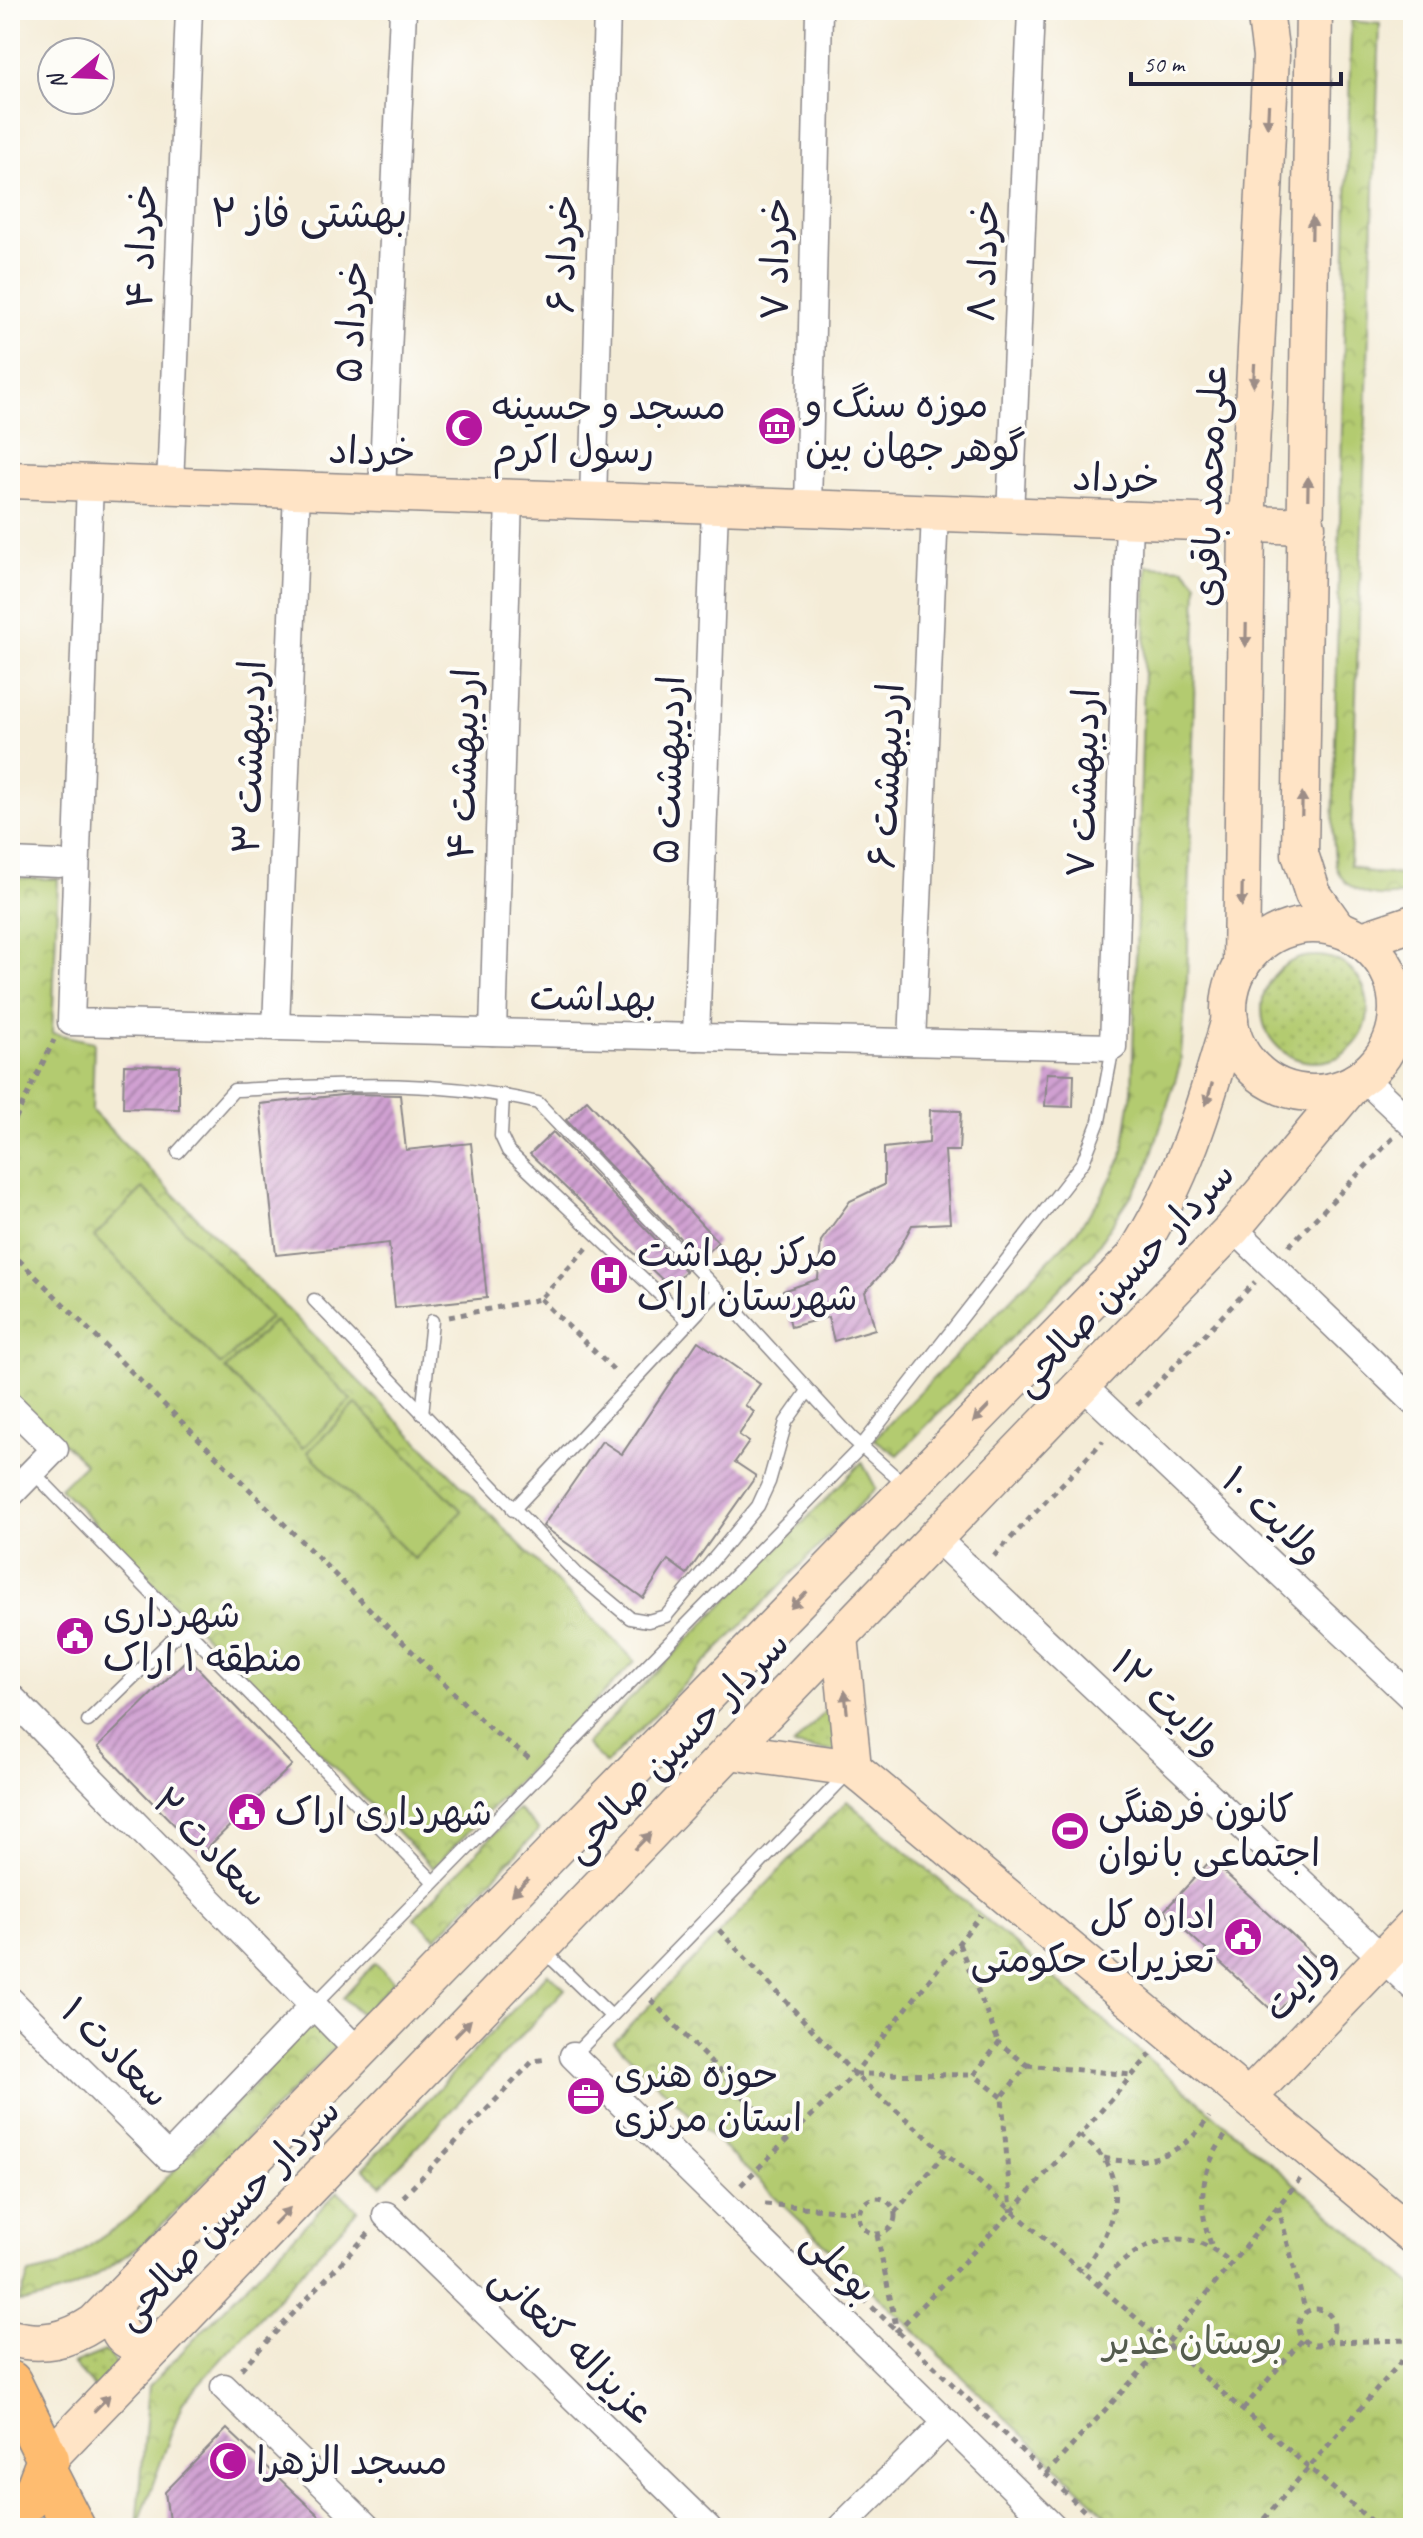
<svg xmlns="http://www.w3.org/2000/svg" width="1423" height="2538" font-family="Caveat,'Playpen Sans Arabic',sans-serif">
	<defs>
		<pattern id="grass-dots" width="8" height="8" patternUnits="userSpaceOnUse" patternTransform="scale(2)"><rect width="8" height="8" fill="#b3cb70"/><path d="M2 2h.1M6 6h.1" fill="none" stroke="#9aae62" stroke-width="1.8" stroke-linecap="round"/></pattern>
		<pattern id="park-crowns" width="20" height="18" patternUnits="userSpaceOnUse" patternTransform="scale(2)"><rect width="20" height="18" fill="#b3cb70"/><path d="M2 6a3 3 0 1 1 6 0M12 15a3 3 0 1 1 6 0" fill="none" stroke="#9aae62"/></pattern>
		<pattern id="building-hatch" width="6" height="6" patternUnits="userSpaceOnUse" patternTransform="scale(2)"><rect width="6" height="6" fill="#d0a0d1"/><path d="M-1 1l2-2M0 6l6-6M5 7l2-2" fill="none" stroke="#a882ab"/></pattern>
	</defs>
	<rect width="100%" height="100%" fill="#fdfcf7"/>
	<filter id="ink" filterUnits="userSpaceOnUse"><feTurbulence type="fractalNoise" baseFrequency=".0125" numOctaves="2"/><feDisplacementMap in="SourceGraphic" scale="16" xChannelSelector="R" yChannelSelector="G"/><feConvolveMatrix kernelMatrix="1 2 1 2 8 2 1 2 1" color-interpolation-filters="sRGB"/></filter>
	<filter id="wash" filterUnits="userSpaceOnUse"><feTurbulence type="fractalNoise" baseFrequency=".006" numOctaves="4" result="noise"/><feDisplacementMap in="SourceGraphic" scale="32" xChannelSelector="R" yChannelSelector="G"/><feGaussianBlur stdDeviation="1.8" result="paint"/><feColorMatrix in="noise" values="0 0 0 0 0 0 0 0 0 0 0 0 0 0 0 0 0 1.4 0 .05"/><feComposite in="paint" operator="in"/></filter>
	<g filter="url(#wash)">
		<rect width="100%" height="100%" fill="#f4ecd7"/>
		<g fill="url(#grass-dots)" stroke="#6a7656" stroke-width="2">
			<circle cx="1315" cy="1009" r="53"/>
			<path d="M829 1707 839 1752 793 1746Z"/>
			<path d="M105 2351 119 2367 96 2389 73 2364Z"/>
		</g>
		<g fill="url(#park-crowns)" stroke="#6a7656" stroke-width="2">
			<path d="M1351 21 1380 24 1350 865 1371 873 1405 875 1413 867V891C1387 902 1346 897 1336 866 1334 856 1334 844 1333 834Z"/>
			<path d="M1147 566 1184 568 1197 583 1187 985 1180 1065 1146 1173 1091 1256 898 1455 874 1439 1076 1232 1100 1199 1122 1157 1132 1091Z"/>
			<path d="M10 878 58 879 52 1033 94 1042 92 1111 635 1661 433 1868 60 1488 85 1464 10 1392Z"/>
			<path d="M862 1462 876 1488 606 1764 586 1744Z"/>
			<path d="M847 1801 1413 2285V2528H1120L614 2042Z"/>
			<path d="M518 1809 539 1830 436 1938 414 1918Z"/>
			<path d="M375 1963 394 1981 362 2015 343 1998Z"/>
			<path d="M548 1973 565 1989 381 2185 363 2168Z"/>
			<path d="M314 2021 337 2045 146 2241C108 2269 68 2299 19 2302L29 2274 59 2267 127 2220Z"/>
			<path d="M338 2191 358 2210 183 2401 137 2528 149 2386Z"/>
		</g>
		<g fill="#b3cb70" stroke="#6a7656" stroke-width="2">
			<path d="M143 1188 270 1317 221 1365 94 1237Z"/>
			<path d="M274 1321 351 1400 303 1448 225 1369Z"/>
			<path d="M356 1404 462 1511 414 1559 308 1452Z"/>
		</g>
		<g id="blocks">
			<g fill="url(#building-hatch)">
				<path d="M124 1065 179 1066V1109L123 1108Z"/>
				<path d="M1047 1073 1074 1074 1073 1107 1045 1106Z"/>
				<path d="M351 1094 400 1095 406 1150 471 1143 487 1298 395 1308 389 1243 276 1255 260 1104Z"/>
				<path d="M587 1100 718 1242 700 1259 566 1120Z"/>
				<path d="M930 1110 961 1111 959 1151H945L950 1223 912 1225 892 1262 865 1292 875 1329 834 1341 828 1317 791 1327 783 1291 818 1279 821 1241 850 1201 884 1185V1148L929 1143Z"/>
				<path d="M553 1132 686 1271 669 1286 530 1154Z"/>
				<path d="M698 1341 760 1384 745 1405 754 1412 739 1435 749 1442 735 1462 756 1476 687 1574 668 1560 643 1598 543 1526 602 1441 622 1454Z"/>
				<path d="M188 1658 292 1765 202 1853 98 1747Z"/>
				<path d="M1211 1860 1322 1963 1276 2014 1164 1911Z"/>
				<path d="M227 2429 332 2528H170L165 2492Z"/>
			</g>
		</g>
	</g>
	<g filter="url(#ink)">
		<use href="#blocks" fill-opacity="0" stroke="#8b8789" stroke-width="2"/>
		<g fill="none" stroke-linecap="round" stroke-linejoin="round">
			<g stroke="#8b8789" stroke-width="15">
				<g id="lane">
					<path d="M503 1095 501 1136 508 1151 689 1322"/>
					<path d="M178 1152 234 1090C339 1085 435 1078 538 1103L718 1291 852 1438 906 1486"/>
					<path d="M314 1300 576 1573 630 1618 648 1621 666 1616 758 1506 769 1482 786 1422 808 1391"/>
					<path d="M422 1414 432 1321"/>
					<path d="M33 1472 434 1882"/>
					<path d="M513 1510 718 1291"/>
					<path d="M88 1721 185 1627"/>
					<path d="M542 1949 611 2016"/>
					<path d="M313 2006 861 1447 1083 1162 1099 1121 1113 1047"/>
					<path d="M573 2056 847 1774"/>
				</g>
			</g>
			<g stroke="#8b8789" stroke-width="29">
				<g id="street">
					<path d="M90 482 71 1022 1113 1047 1129 520"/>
					<path d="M170 486 189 10"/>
					<path d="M382 493 403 10"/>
					<path d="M593 501 607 10"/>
					<path d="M808 509 819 10"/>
					<path d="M1010 516 1031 10"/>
					<path d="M10 862 59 864"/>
					<path d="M276 1027 297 490"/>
					<path d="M493 1032 509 498"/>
					<path d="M696 1037 715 506"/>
					<path d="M912 1042 935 513"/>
					<path d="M1362 1077 1413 1125"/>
					<path d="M1233 1228 1413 1401"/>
					<path d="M1082 1385 1413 1699"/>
					<path d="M10 1405 55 1449 10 1495"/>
					<path d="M935 1537 1413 1987"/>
					<path d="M10 1696 359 2052"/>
					<path d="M10 2000 168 2157 313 2006"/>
					<path d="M573 2056 1054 2528"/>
					<path d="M386 2215 708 2528"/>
					<path d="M224 2387 368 2528"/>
					<path d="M840 2528 947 2422"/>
				</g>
			</g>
			<g stroke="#8b8789" stroke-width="39">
				<g id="secondary">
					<path d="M1314 10 1300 854 1313 894 1337 928"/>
					<path d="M10 480 1307 526"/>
					<circle cx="1313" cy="1009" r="84"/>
					<path d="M1362 940 1413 923"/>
					<path d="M1241 966 1247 525 1271 56 1265 10"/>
					<path d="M840 1636 853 1768"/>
					<path d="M729 1751 853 1768"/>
					<path d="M853 1768 1413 2236"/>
					<path d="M1248 2098 1413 1926"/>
					<path d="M117 2300C112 2332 122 2346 156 2347"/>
					<path d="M10 2338C42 2346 67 2341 94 2323L1133 1258C1183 1181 1205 1106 1230 1019"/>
					<path d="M48 2459 1233 1228 1355 1082"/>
				</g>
			</g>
			<g stroke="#8b8789" stroke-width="45">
				<g id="primary">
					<path d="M10 2382 48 2459 35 2493 10 2514"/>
					<path d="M45 2471 74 2528"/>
				</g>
			</g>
			<g stroke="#8b8789" stroke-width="5" stroke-dasharray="6 6" stroke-linecap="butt">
				<path d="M10 1130 54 1040"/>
				<path d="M1289 1246 1393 1138"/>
				<path d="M10 1251 490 1729 530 1759"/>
				<path d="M540 1299 617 1373"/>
				<path d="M449 1317 540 1299 587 1248"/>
				<path d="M1137 1405 1255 1282"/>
				<path d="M994 1556 1103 1441"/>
				<path d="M719 1930 854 2074 1379 2528"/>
				<path d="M959 1944 999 2043"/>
				<path d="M651 2000 786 2141"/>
				<path d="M1027 2065 1132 2075"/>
				<path d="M855 2074 974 2075"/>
				<path d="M1002 2097 974 2075 999 2043 1027 2065 1002 2097 1011 2212"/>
				<path d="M1080 2135C1087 2142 1097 2149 1102 2157 1130 2195 1106 2241 1081 2272"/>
				<path d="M1104 2158C1146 2168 1185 2154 1209 2117"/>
				<path d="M741 2185 854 2074 981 1915"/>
				<path d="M403 2197 533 2061 547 2059"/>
				<circle cx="877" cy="2216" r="18"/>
				<path d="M765 2204 859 2212"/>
				<path d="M1278 2206 1306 2313"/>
				<path d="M895 2212 945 2154"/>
				<path d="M877 2235 897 2331"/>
				<path d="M1211 2244C1196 2203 1201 2167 1228 2132"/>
				<path d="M846 2282 1102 2528"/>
				<path d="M1097 2286C1137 2242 1182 2218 1231 2263"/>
				<circle cx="1316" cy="2327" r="18"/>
				<path d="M896 2332 1011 2213 1151 2054"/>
				<path d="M1326 2342 1413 2340"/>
				<path d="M241 2369 369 2233"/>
				<path d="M1243 2409 1303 2339"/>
				<path d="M1046 2474 1166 2344 1300 2179"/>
				<path d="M1256 2528 1413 2348"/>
			</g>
			<use href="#lane" stroke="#fff" stroke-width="12"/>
			<use href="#street" stroke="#fff" stroke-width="26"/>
			<use href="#secondary" stroke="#ffe4c6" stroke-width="36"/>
			<use href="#primary" stroke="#febc70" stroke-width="42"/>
		</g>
		<defs><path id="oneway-solid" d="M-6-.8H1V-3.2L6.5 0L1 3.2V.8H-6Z" transform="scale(2)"/></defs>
		<g fill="#9c8d87">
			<use href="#oneway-solid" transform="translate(1268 116) rotate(93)"/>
			<use href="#oneway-solid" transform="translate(1312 228) rotate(-89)"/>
			<use href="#oneway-solid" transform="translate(1254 375) rotate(93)"/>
			<use href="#oneway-solid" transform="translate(1308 488) rotate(-89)"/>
			<use href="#oneway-solid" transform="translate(1246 635) rotate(91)"/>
			<use href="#oneway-solid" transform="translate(1302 804) rotate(-89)"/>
			<use href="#oneway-solid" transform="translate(1242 895) rotate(91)"/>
			<use href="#oneway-solid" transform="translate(1209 1094) rotate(106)"/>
			<use href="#oneway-solid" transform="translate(981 1414) rotate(134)"/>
			<use href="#oneway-solid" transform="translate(799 1600) rotate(134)"/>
			<use href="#oneway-solid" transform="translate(846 1702) rotate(-96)"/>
			<use href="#oneway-solid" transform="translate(643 1841) rotate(-46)"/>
			<use href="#oneway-solid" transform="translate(520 1887) rotate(134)"/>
			<use href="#oneway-solid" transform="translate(463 2028) rotate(-46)"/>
			<use href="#oneway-solid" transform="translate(282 2216) rotate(-46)"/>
			<use href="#oneway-solid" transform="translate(102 2403) rotate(-46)"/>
		</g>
	</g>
	<defs>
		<g id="museum-disc" transform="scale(2)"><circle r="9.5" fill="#b5179e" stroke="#fdfcf7"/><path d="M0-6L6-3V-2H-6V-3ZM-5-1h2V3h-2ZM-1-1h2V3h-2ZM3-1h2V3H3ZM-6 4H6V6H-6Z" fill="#fff"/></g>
		<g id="mosque-disc" transform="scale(2)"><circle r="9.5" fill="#b5179e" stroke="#fdfcf7"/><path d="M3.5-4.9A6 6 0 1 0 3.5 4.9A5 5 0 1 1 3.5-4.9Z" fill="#fff"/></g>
		<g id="hospital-disc" transform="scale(2)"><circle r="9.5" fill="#b5179e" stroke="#fdfcf7"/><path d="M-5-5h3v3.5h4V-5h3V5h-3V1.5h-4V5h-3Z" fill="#fff"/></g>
		<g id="civic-disc" transform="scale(2)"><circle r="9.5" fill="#b5179e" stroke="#fdfcf7"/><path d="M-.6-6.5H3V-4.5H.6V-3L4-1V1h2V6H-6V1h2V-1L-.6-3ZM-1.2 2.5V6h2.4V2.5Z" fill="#fff"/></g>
		<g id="stadium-disc" transform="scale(2)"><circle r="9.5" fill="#b5179e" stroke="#fdfcf7"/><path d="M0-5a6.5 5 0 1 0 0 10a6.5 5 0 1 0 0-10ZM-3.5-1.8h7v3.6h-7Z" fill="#fff"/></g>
		<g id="office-disc" transform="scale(2)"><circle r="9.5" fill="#b5179e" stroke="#fdfcf7"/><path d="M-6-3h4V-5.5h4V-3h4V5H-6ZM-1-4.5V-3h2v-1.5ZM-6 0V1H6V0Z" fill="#fff"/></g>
	</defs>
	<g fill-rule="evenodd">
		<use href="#museum-disc" x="777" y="426"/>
		<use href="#mosque-disc" x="464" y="428"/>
		<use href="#hospital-disc" x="609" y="1275"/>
		<use href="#civic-disc" x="75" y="1636"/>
		<use href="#civic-disc" x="247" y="1812"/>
		<use href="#stadium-disc" x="1070" y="1831"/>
		<use href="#civic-disc" x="1243" y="1937"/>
		<use href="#office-disc" x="586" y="2096"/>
		<use href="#mosque-disc" x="228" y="2461"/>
	</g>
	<g text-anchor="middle" stroke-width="8" stroke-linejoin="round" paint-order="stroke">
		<g font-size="38" fill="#22223b" stroke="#fdfcf7">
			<text transform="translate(141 246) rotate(-88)" y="13">خرداد ۴</text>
			<text transform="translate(562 254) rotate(-88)" y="13">خرداد ۶</text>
			<text transform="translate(775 259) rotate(-89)" y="13">خرداد ۷</text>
			<text transform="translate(983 261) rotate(-88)" y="13">خرداد ۸</text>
			<text transform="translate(351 322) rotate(-87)" y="13">خرداد ۵</text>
			<text transform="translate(372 451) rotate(2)" y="13">خرداد</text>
			<text transform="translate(1116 478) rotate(2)" y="13">خرداد</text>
			<text transform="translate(1209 486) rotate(-88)" y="13">علی‌محمد باقری</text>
			<text transform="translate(249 757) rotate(-88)" y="13">اردیبهشت ۳</text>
			<text transform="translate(463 764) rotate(-88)" y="13">اردیبهشت ۴</text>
			<text transform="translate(668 770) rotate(-88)" y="13">اردیبهشت ۵</text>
			<text transform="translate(886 776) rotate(-87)" y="13">اردیبهشت ۶</text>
			<text transform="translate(1083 783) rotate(-88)" y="13">اردیبهشت ۷</text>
			<text transform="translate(593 997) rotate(1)" y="13">بهداشت</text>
			<text transform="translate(1123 1278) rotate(-47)" y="13">سردار حسین صالحی</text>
			<text transform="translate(1273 1515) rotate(43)" y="13">ولایت ۱۰</text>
			<text transform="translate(1167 1703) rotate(43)" y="13">ولایت ۱۲</text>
			<text transform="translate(676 1746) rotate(-46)" y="13">سردار حسین صالحی</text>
			<text transform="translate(211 1847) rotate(46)" y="13">سعادت ۲</text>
			<text transform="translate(1300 1983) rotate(-46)" y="13">ولایت</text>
			<text transform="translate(116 2052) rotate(45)" y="13">سعادت ۱</text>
			<text transform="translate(227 2213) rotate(-46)" y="13">سردار حسین صالحی</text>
			<text transform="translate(840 2265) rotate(45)" y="13">بوعلی</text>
			<text transform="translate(573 2344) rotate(44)" y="13">عزیزاله کنعانی</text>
		</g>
		<g font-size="38" fill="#22223b" stroke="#fdfcf7" text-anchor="start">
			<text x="805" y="417">موزه سنگ و<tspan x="805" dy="44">گوهر جهان بین</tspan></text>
			<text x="492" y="419">مسجد و حسینه<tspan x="492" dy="44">رسول اکرم</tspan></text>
			<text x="637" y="1266">مرکز بهداشت<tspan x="637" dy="44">شهرستان اراک</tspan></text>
			<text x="103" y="1627">شهرداری<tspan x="103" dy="44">منطقه ۱ اراک</tspan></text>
			<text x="1098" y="1822">کانون فرهنگی<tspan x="1098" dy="44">اجتماعی بانوان</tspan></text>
			<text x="275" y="1825">شهرداری اراک</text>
			<text x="1215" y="1928" text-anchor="end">اداره کل<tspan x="1215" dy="44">تعزیرات حکومتی</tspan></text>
			<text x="614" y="2087">حوزه هنری<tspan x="614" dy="44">استان مرکزی</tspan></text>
			<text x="256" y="2474">مسجد الزهرا</text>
		</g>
		<g font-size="38" fill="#555d4e" stroke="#fdfcf7">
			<text x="1193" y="2354">بوستان غدیر</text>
		</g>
		<g font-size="40" fill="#22223b" stroke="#fdfcf7">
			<text x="309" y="227">بهشتی فاز ۲</text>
		</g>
	</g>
	<rect width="1423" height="2538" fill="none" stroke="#fdfcf7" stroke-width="40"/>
	<g transform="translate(76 76) rotate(251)"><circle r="38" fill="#fdfcf7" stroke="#a5a5ac" stroke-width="2"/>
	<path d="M0-6L14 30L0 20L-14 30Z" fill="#b5179e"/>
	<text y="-12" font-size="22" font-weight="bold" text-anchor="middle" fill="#22223b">N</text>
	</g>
	<path d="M1131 72v12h210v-12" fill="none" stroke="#22223b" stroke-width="4"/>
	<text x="1143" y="72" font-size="24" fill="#22223b" stroke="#fdfcf7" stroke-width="6" paint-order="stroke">50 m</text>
</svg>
